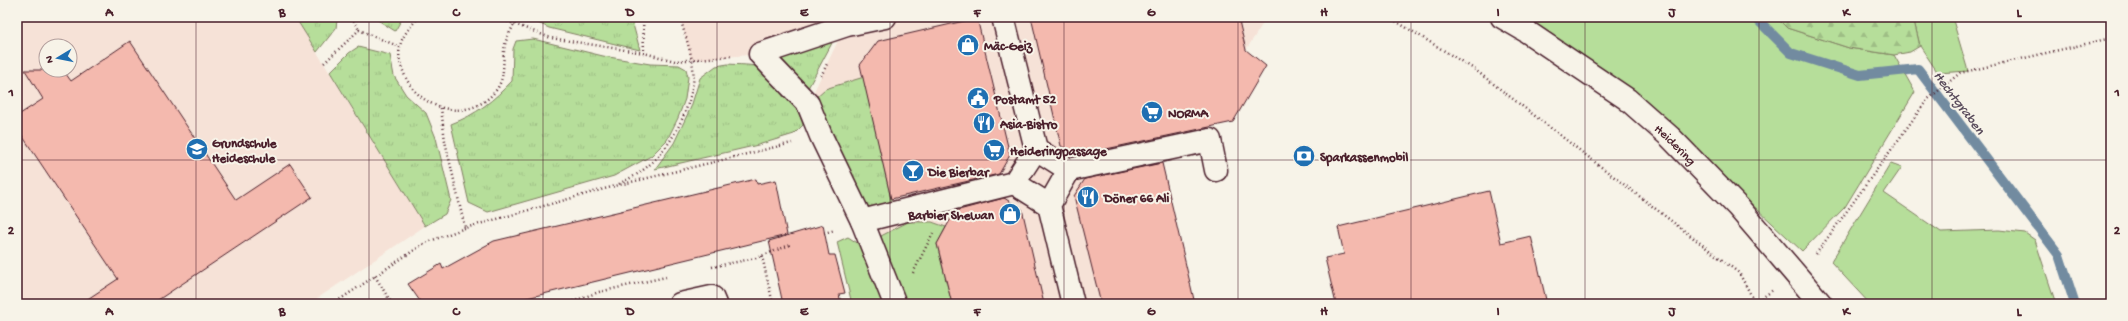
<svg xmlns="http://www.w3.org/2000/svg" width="2128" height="321" font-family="'Gochi Hand',sans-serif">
	<defs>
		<pattern id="forest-firs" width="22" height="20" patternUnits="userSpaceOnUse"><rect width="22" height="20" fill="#b6de9a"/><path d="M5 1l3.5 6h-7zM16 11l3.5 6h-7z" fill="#9ebe85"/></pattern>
		<pattern id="park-tufts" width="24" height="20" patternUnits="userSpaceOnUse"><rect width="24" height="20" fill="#b6de9a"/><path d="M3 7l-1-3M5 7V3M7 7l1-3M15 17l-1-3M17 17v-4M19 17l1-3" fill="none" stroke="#9ebe85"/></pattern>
	</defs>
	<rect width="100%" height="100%" fill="#f7f3e8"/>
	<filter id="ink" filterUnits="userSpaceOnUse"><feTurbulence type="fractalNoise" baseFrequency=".025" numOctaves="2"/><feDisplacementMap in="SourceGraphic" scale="8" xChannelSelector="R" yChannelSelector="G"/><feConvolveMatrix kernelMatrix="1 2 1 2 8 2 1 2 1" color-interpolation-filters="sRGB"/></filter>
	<g filter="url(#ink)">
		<g fill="#f6e2d7" fill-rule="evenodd">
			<path d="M17 17H295L425 226 309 304H17ZM46 46H70V70H46Z"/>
			<path d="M680 17H1267L1246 50 1266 66 1233 122 1158 138 1162 163 1195 304H895L808 104 845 26 760 54 691 60Z"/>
		</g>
		<g fill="#b6de9a" stroke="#807e62">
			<path d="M1527 17H1776L1787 28 1849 48 1894 55 1915 92 1845 207 1802 251 1626 87Z"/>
			<path d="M1913 17H1952L1968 71 1938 73 1920 46Z"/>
			<path d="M1891 163 1902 167 1884 193 1941 232 1999 230 2025 233 2035 240 2056 304H1870L1831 262Z"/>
			<path d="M908 222H932L946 227 937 244 952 304H902L882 249 881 236Z"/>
			<path d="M848 237 859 244 886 304H852L837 242Z"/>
		</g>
		<path fill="url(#forest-firs)" stroke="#807e62" d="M1776 17H1913L1920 46 1910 52 1894 55 1849 48 1787 28Z"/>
		<g fill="url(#park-tufts)" stroke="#807e62">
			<path d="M295 17H332L337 20 336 28 317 52Z"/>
			<path d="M373 17H403L395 31Z"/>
			<path d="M525 17H631L640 50 549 28Z"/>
			<path d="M533 39 603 56 650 64 679 65 686 69 688 77 685 99 678 118 667 140 651 156 614 176 488 212 469 203 451 124C476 115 494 100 512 81L513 49 516 41Z"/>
			<path d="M814 41 832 43 808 88 798 86 777 59Z"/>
			<path d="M358 47 390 55 394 76 406 95 426 113 436 138 451 200 445 214 425 226 330 72 349 53Z"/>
			<path d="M728 64C738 65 753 64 762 68 780 76 798 107 803 125L794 134 758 145 655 169 674 143 691 107 700 78 716 66Z"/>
			<path d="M864 77 891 199 890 206 874 212 860 203 815 98 825 89Z"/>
		</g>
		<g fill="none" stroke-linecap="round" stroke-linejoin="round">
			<path stroke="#728ba0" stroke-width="10" d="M1755 17 1791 53 1860 75 1918 69 2059 255 2075 304"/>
		</g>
		<g fill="#f4b9ae" stroke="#4a1f2b">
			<path d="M1031 17H1238L1246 50 1266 66 1233 122 1078 155 1061 146Z"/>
			<path d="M977 18 1010 155 999 174 891 199 860 65 878 41Z"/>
			<path d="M130 41 236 200 290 164 312 197 152 304H80L118 279 17 128V116L43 99 25 70H63L71 81Z"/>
			<path d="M1162 163 1195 304H1101L1074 196 1085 179Z"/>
			<path d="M756 179 757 184 776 180 787 235 502 304H422L408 284 441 264 443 269 494 241Z"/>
			<path d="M1489 191 1501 243 1531 236 1547 304H1336L1325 258 1344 254 1338 227Z"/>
			<path d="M1004 198 1022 209 1044 304H952L937 244 955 211Z"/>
			<path d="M823 225 829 255H835L845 293 839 294 841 304H783L769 241Z"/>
		</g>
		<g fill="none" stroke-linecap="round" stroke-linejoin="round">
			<g stroke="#4a1f2b" stroke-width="25">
				<g id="minor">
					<path d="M885 17 847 25 760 54 808 104 821 136 862 221 895 304"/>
					<path d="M1003 17 1036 149 1014 183 1049 205"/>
					<path id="s1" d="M1502 17 1526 31 1627 99 1670 137 1738 207 1821 304"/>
					<path d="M1036 149 1069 170 1049 205 1073 304"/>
					<path d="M1069 170 1210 140 1216 170"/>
					<path d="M862 221 1014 183"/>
					<path d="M680 304 712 297 715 304"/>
				</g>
			</g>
			<g stroke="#4a1f2b" stroke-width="2.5" stroke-dasharray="1 3" stroke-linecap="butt">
				<path d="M352 17 359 30"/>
				<path d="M419 17C411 26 402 35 400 47 398 55 400 64 403 71 417 111 471 125 497 89 507 74 501 56 506 41 509 33 514 25 518 17"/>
				<path d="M496 17 551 38 644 53 675 61 732 56"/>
				<path d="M643 17 644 53"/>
				<path d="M1389 17 1474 69 1739 273 1756 304"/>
				<path d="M324 63 359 30 400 47"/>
				<path d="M821 76 828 62"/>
				<path d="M441 108 445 141 465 228 615 186 792 143"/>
				<path d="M619 184C627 179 636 176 643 170 669 151 688 115 693 83 696 62 685 37 680 17"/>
				<path d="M824 233 835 230"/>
				<path d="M1816 254 1927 100 1960 73 2111 38"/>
				<path d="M762 256 773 304"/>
				<path d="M712 267 756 258 790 245"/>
				<path d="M913 273 933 233"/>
				<path d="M375 276 392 304"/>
				<path d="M1755 303 1773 290"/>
				<path d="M333 304 425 243 465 228"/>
				<path d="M565 304 599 292 666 277"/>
			</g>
			<use href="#minor" stroke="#f7f3e8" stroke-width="22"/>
		</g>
	</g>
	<path fill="none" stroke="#4a1f2b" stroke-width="1" stroke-opacity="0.55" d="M196 17V304M369 17V304M543 17V304M717 17V304M890 17V304M1064 17V304M1238 17V304M1411 17V304M1585 17V304M1759 17V304M1932 17V304M17 160H2111"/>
	<defs>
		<g id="shop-disc" transform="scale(1.15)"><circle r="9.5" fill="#1f6fb2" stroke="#f7f3e8"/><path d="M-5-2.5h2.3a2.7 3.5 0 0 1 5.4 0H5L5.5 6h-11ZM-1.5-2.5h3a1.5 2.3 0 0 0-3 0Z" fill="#fff"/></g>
		<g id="civic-disc" transform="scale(1.15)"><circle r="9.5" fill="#1f6fb2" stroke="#f7f3e8"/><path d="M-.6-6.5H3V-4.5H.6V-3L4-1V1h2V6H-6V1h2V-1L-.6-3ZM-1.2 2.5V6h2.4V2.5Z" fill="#fff"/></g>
		<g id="supermarket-disc" transform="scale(1.15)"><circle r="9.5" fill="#1f6fb2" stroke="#f7f3e8"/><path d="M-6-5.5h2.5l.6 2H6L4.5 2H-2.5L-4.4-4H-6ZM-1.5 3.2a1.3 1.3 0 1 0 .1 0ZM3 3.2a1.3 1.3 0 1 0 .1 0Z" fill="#fff"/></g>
		<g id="restaurant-disc" transform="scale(1.15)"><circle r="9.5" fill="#1f6fb2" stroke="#f7f3e8"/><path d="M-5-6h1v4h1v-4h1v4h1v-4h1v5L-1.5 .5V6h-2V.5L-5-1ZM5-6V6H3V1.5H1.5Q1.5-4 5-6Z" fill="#fff"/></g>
		<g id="school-disc" transform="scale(1.15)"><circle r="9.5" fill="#1f6fb2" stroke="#f7f3e8"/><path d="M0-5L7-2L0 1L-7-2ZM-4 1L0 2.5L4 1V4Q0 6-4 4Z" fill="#fff"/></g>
		<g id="bank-disc" transform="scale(1.15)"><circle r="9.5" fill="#1f6fb2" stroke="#f7f3e8"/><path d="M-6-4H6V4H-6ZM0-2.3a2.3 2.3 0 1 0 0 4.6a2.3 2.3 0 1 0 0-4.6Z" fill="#fff"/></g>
		<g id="bar-disc" transform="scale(1.15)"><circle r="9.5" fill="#1f6fb2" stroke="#f7f3e8"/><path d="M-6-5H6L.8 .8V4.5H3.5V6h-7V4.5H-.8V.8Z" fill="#fff"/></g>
	</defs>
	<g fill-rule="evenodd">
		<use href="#shop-disc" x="968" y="45"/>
		<use href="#civic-disc" x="978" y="98"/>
		<use href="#supermarket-disc" x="1152" y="112"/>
		<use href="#restaurant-disc" x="984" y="123"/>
		<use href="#school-disc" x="197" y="149"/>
		<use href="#supermarket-disc" x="994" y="150"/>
		<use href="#bank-disc" x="1304" y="156"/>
		<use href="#bar-disc" x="913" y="171"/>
		<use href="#restaurant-disc" x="1088" y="197"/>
		<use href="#shop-disc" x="1010" y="214"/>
	</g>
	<g text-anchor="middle" stroke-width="4" stroke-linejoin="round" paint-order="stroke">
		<g font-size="13" font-weight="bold" fill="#4a1f2b" stroke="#f7f3e8" text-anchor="start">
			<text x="984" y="50">Mäc-Geiz</text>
			<text x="994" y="103">Postamt 52</text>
			<text x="1168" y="117">NORMA</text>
			<text x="1000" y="128">Asia-Bistro</text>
			<text x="212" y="147">Grundschule<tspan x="212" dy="15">Heideschule</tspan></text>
			<text x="1010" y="155">Heideringpassage</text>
			<text x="1320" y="161">Sparkassenmobil</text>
			<text x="928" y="176">Die Bierbar</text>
			<text x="1104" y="202">Döner 66 Ali</text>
			<text x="994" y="219" text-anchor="end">Barbier Shewan</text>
		</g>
		<g font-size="13" fill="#4a1f2b" stroke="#f7f3e8">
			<text dy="5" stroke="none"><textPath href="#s1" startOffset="216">Heidering</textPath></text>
		</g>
		<g font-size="14" font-style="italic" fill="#5a4c5c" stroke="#f7f3e8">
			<text transform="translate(1960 102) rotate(53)" y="5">Hechtgraben</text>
		</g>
	</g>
	<rect width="2128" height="321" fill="none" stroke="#f7f3e8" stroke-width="44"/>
	<g transform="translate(58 58) rotate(260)"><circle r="19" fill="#f7f3e8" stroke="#b29e9c"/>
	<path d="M0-3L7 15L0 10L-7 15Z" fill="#1f6fb2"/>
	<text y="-6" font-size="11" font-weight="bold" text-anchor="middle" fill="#4a1f2b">N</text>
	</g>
	<rect x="22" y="22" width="2084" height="277" fill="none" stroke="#4a1f2b" stroke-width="1.5"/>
	<g font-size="13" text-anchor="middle" font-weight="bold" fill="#4a1f2b">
		<text x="109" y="16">A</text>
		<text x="282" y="16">B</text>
		<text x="456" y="16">C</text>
		<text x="630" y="16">D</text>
		<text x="804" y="16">E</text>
		<text x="977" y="16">F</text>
		<text x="1151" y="16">G</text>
		<text x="1324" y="16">H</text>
		<text x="1498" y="16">I</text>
		<text x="1672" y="16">J</text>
		<text x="1846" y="16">K</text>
		<text x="2019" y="16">L</text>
		<text x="11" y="96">1</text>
		<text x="2117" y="96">1</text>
		<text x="11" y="234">2</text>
		<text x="2117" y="234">2</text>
		<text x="109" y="315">A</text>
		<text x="282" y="315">B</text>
		<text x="456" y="315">C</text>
		<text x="630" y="315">D</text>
		<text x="804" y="315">E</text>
		<text x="977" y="315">F</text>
		<text x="1151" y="315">G</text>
		<text x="1324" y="315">H</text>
		<text x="1498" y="315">I</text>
		<text x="1672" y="315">J</text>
		<text x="1846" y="315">K</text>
		<text x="2019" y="315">L</text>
	</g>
</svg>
